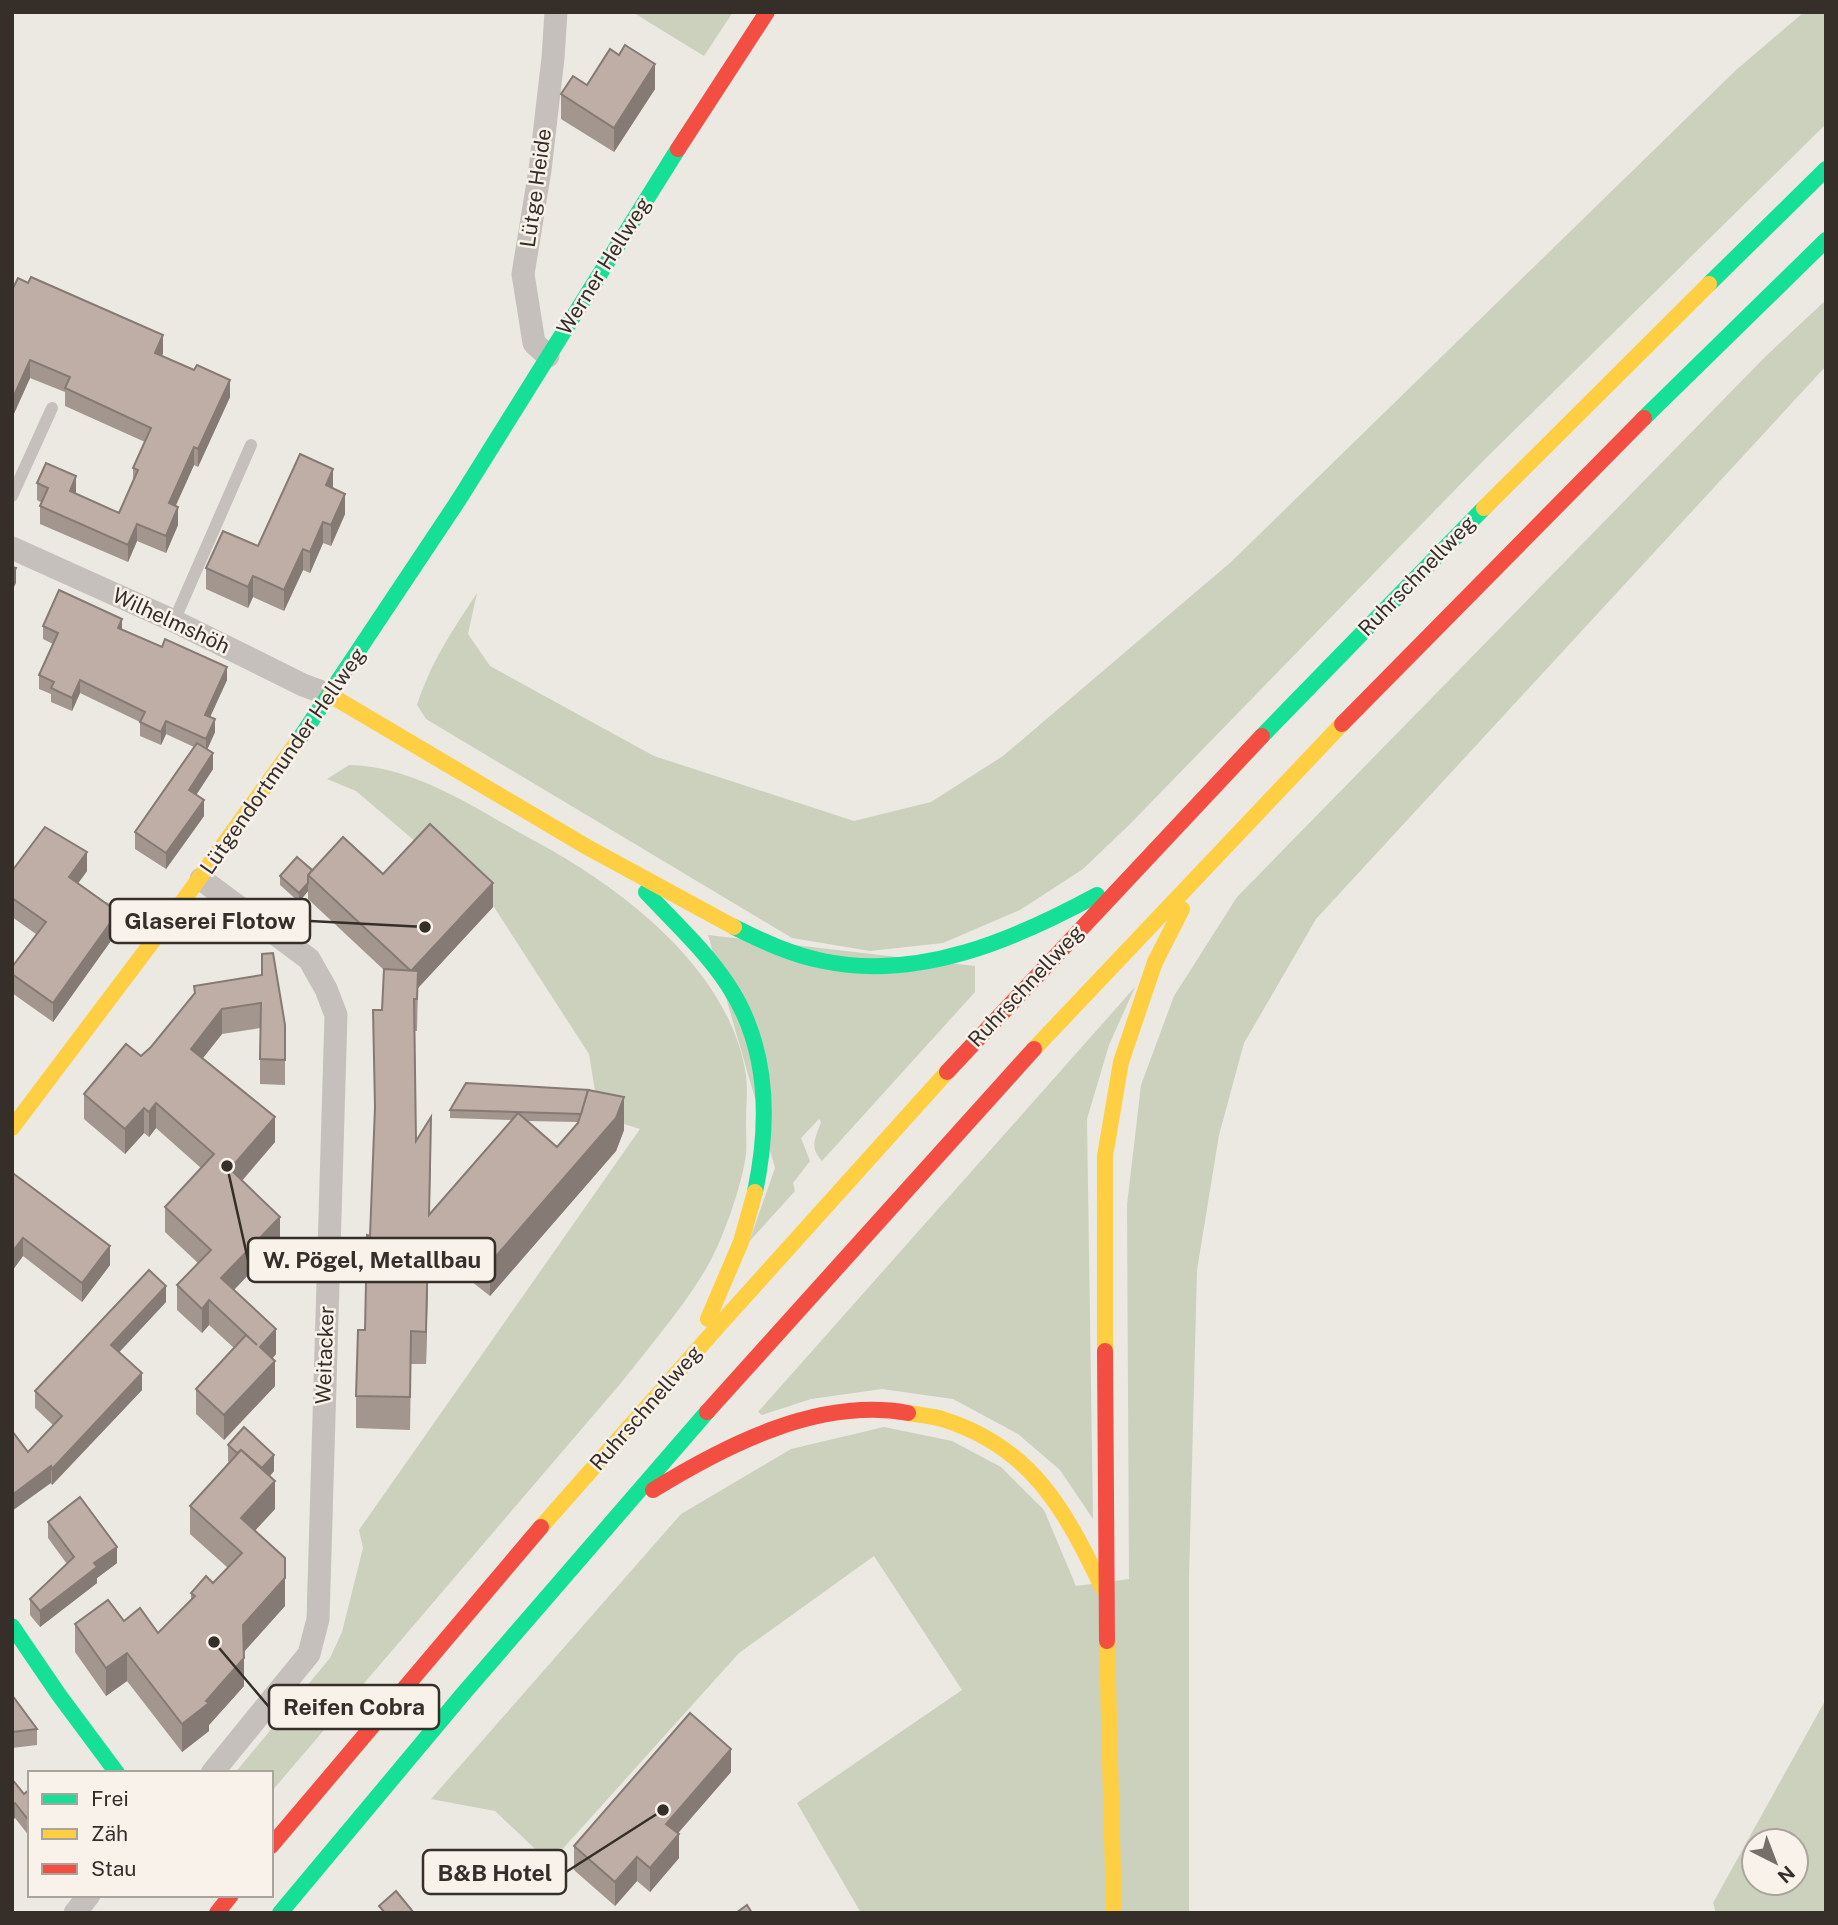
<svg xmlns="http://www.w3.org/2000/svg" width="1838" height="1925" font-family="'Public Sans',sans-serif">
	<rect width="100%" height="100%" fill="#ece8e2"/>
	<g fill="#ccd1bd" fill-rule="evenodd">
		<path d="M623 12H733L704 56 634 13Z"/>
		<path d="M1804 12H1826V124L1484 460 1130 824 1083 869 1020 910 943 943 870 951 792 938 426 719 417 705C431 662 452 631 477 593L468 634 490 666 654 756 854 821 931 802 1003 756 1231 562 1736 70Z"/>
		<path d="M1826 300V366L1316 919 1244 1043 1219 1135 1197 1270 1189 1579V1913H861L797 1803 962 1690 874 1556 739 1653 550 1863 495 1811 431 1799 681 1514 791 1449 884 1427 952 1441 1001 1467 1044 1510 1076 1586 1129 1579 1127 1205 1141 1085 1174 996 1237 897 1765 357Z"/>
		<path d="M349 765C415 766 476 809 533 840 621 887 730 969 746 1075 748 1090 746 1107 746 1122 746 1133 747 1144 746 1154 742 1186 722 1242 706 1269 682 1309 650 1346 621 1383L271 1792V1773H235L330 1658 342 1632 363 1548 359 1530 640 1129 599 1116 589 1054 494 907 430 848H423L356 791 327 779Z"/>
		<path d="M708 935 975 966V992L822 1161C809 1146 815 1140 821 1122L819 1119 801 1138 810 1161 793 1183 795 1191 749 1242 775 1168Z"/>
		<path d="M1135 987 1109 1045 1087 1119 1093 1519 1060 1470 1018 1434 953 1399 882 1389 811 1399 762 1415 758 1412Z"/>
		<path d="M1826 1699V1913H1716L1713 1903ZM1796 1841V1883H1754V1841Z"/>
	</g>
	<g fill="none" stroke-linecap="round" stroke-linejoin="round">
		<g stroke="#c5c0bb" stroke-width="12">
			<path d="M12 496 52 408"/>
			<path d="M174 621 251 445"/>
			<path d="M106 908 155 940"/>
		</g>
		<g stroke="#c5c0bb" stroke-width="23">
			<path d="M548 356 534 343 523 274 540 170 553 58 556 12"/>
			<path d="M12 548 174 621 303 685 330 695"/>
			<path d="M201 879 309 959 326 989 336 1015 318 1619 309 1654 212 1773"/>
			<path d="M75 1913 89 1895"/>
		</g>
		<g stroke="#16e098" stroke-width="16">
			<path d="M1709 284 1826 169"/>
			<path d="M1644 418 1826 240"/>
			<path d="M1262 736 1484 508"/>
			<path d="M298 741 458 501 678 149"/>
			<path d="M646 892C674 922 705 950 728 985 769 1047 770 1121 755 1192"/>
			<path d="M734 927C762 941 792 955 823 961 919 981 1014 940 1097 895"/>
			<path d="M12 1626 59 1695 117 1773"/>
			<path d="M280 1913 463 1694 707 1412"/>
		</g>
		<g stroke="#ffcf43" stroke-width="16">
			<path d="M1484 508 1709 284"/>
			<path d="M330 695 587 847 734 927"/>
			<path d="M1034 1049 1342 724"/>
			<path d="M12 1128 180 905 298 741"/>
			<path d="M708 1319 741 1242 755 1192"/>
			<path d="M1105 1351V1156L1121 1062 1155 962 1182 909"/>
			<path d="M908 1413C920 1415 934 1416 945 1420 1032 1448 1065 1510 1102 1587"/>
			<path d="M541 1527 721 1323 947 1072"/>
			<path d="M1107 1641 1114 1913"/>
		</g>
		<g stroke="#f24e42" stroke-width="16">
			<path d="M678 149 767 12"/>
			<path d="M1342 724 1644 418"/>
			<path d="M947 1072 1262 736"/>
			<path d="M1105 1351 1107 1641"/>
			<path d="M707 1412 1034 1049"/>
			<path d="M653 1490C726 1445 819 1397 908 1413"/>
			<path d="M271 1846 541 1527"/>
			<path d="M217 1913 231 1895"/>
		</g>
	</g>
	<g fill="#a3968e" fill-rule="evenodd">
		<path d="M619 55 655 89 614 152 561 119V94L587 85Z"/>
		<path d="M12 290 163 353 162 356 230 397 198 467 194 465 175 506 178 525 166 553 137 541 128 562 40 524V506L42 503 37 500V483L76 494 119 513 133 482V468L145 442 65 406V392L30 378 12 418Z"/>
		<path d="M333 489 345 514 331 546 323 543 310 573 303 570 284 611 253 597 248 608 206 589V568L258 546Z"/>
		<path d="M43 626 122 630 227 680 210 717 215 732 207 750 213 769 196 795 204 816 166 869 135 849V832L194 747 166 734 161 745 140 736V722L80 693 72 711 51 702V694L39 689V675L53 644 43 639Z"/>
		<path d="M312 870 383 874 493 907 418 988 417 1031H415L416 1141 431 1150 429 1214 512 1120 450 1118V1110L590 1090 624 1130 616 1151 490 1296 462 1274 428 1273 426 1364H411L410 1430 356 1428V1396L365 1330 384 970 308 899V891L299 902 280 885V876ZM527 1121 578 1122 557 1147Z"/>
		<path d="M12 871H87L78 883 118 931 53 1022 12 993V967L36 934 12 917Z"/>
		<path d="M262 975 285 1050V1085L260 1084V1028L222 1034 203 1058 275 1142 242 1181 280 1242 234 1290 276 1354 272 1359 275 1386 224 1440 196 1414V1389L234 1348 209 1325 202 1333 177 1310V1285L198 1263 165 1232V1207L201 1168 156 1128 149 1137 144 1133 125 1154 84 1119V1094L141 1056 151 1047 194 995V986Z"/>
		<path d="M12 1177 110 1265 82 1302 23 1256 12 1271Z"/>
		<path d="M166 1302 119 1352 142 1390 52 1485 28 1452 53 1425 35 1408V1391Z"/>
		<path d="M228 1445 274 1471 270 1476 275 1509 255 1530 285 1606 244 1651V1686L209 1725V1731L182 1752 127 1681 106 1696 75 1652V1624L124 1621 158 1633 191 1600V1593L213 1583 228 1568 190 1534V1506L229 1462 228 1461Z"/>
		<path d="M48 1522 117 1563 97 1578V1583L40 1627 30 1615V1599L67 1564 48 1538Z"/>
		<path d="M12 1695 37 1729V1745L12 1748Z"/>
		<path d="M731 1772 678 1833 679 1858 650 1892 637 1881 615 1906 574 1870V1846Z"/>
		<path d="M12 1779 24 1794 30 1789V1837L15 1818 12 1820Z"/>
	</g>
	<g fill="#857a74">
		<path d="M655 64V89L614 152V128Z"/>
		<path d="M163 335V353L155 370V353Z"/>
		<path d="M30 360V378L12 418V400Z"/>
		<path d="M230 380V397L198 467V449Z"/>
		<path d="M194 447V465L169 521V503Z"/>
		<path d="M333 469V490L326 485Z"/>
		<path d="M76 476V494L70 491Z"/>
		<path d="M345 494V514L331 546V525Z"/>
		<path d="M178 507V525L166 553V536Z"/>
		<path d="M323 522V543L310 573V552Z"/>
		<path d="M137 524V541L128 562V545Z"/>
		<path d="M303 549V570L284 611V590Z"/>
		<path d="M16 568V583L12 591V576Z"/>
		<path d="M253 576V597L248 608V587Z"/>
		<path d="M122 619V632L118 628Z"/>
		<path d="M227 667V680L205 728V715Z"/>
		<path d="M80 680V693L72 711V698Z"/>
		<path d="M215 719V732L206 752V739Z"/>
		<path d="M166 721V734L161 745V732Z"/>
		<path d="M213 753V769L189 806V790Z"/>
		<path d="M204 800V816L166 869V853Z"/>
		<path d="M87 852V871L69 896V877Z"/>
		<path d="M308 883V891L299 902V893Z"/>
		<path d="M493 883V907L418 988 417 1031 418 988 411 971Z"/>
		<path d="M118 912V931L53 1022V1003Z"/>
		<path d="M222 1009V1034L191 1073V1049Z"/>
		<path d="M624 1097V1130L616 1151 490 1296V1263Z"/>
		<path d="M156 1103V1128L149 1137V1112Z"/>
		<path d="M144 1108V1133L125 1154V1129Z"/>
		<path d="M275 1117V1142L230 1194V1169Z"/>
		<path d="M431 1117V1150L429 1247V1215Z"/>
		<path d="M280 1217V1242L221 1303V1278Z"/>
		<path d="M23 1238V1256L12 1271V1252Z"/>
		<path d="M428 1240V1273L426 1364V1332Z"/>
		<path d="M110 1246V1265L82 1302V1283Z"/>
		<path d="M166 1286V1302L111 1361V1345Z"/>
		<path d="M209 1300V1325L202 1333V1309Z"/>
		<path d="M276 1329V1354L260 1372V1347Z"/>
		<path d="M275 1361V1386L224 1440V1415Z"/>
		<path d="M142 1373V1390L52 1485V1469Z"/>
		<path d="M274 1455V1471L258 1489V1472Z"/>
		<path d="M51 1466V1483L12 1511V1495Z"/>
		<path d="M275 1481V1509L241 1546V1518Z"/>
		<path d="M117 1547V1563L97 1578V1583L40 1627V1611L94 1563Z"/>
		<path d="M285 1578V1606L243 1653V1625Z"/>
		<path d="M127 1653V1681L106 1696V1668Z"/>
		<path d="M244 1658V1686L209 1725V1731L182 1752V1724L206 1701Z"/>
		<path d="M731 1749V1772L666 1847V1824Z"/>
		<path d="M15 1803V1818L12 1820V1805Z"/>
		<path d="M679 1834V1858L650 1892V1868Z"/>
		<path d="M637 1857V1881L615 1906V1882Z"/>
	</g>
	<g fill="#beaea5" stroke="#857a74" stroke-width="2">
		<path d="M625 45 655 64 614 128 561 94 573 76 587 85 610 49 619 55Z"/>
		<path d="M31 277 163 335 155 353 194 370 197 365 230 380 198 449 194 447 169 503 178 507 166 536 137 524 128 545 40 506 48 488 37 483 46 463 76 476 70 491 119 513 138 470 133 468 151 428 65 388 70 377 30 360 12 400V290L18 278 28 283Z"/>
		<path d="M300 454 333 469 326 485 345 494 331 525 323 522 310 552 303 549 284 590 253 576 248 587 206 568 223 531 258 546Z"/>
		<path d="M12 567 16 568 12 576Z"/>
		<path d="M59 590 122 619 118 628 162 647 165 639 227 667 205 715 215 719 206 739 166 721 161 732 140 722 145 712 80 680 72 698 51 688 54 682 39 675 58 633 43 626Z"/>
		<path d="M197 743 213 753 189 790 204 800 166 853 135 832Z"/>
		<path d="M430 824 493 883 411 971 308 875 343 837 383 874Z"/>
		<path d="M45 827 87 852 69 877 118 912 53 1003 12 974V967L46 922 12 898V871Z"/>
		<path d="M297 857 312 870 308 875V883L299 893 280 876Z"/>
		<path d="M273 953 285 1025V1060L260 1059 261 1003 222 1009 191 1049 275 1117 230 1169 280 1217 221 1278 276 1329 260 1347 275 1361 224 1415 196 1389 246 1335 257 1345 209 1300 202 1309 177 1285 211 1250 165 1207 214 1154 156 1103 149 1112 144 1108 125 1129 84 1094 126 1044 141 1056 151 1047 195 993 194 986 262 975V954Z"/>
		<path d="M384 969 418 971 417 999H414L416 1141 431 1117 429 1215 518 1113 557 1147 578 1123 588 1090 624 1097 616 1118 490 1263 462 1241 428 1240 426 1332 411 1331 410 1397 356 1396 358 1330H365L367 1235 370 1236 375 1107 373 1010H382Z"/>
		<path d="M466 1083 590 1090H588L581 1114 450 1110Z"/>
		<path d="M14 1174 110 1246 82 1283 23 1238 12 1252V1177Z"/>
		<path d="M149 1270 166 1286 111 1345 142 1373 52 1469 51 1466 12 1495V1431L28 1452 62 1416 35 1391Z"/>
		<path d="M244 1427 274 1455 262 1468 241 1450 237 1453 228 1445Z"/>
		<path d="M241 1450 275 1481 241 1518 285 1558V1578L243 1625 244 1658 206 1701 209 1703 182 1724 127 1653 106 1668 75 1624 108 1600 124 1621 140 1608 158 1633 195 1596 191 1593 206 1576 213 1583 242 1553 190 1506Z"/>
		<path d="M80 1497 117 1547 94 1563 97 1567 40 1611 30 1599 74 1557 48 1522Z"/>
		<path d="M12 1695 37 1729 12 1732Z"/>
		<path d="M690 1713 731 1749 666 1824 679 1834 650 1868 637 1857 615 1882 574 1846Z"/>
		<path d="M12 1779 24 1794 30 1789V1822L15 1803 12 1805Z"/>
		<path d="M396 1891 414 1913H385L379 1906Z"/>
		<path d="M747 1905 752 1913H736Z"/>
	</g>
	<g text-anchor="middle" stroke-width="5" stroke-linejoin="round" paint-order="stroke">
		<g font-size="21" fill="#352e29" stroke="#f8f2ea">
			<text transform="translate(536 188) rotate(-82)" y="7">Lütge Heide</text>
			<text transform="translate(604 266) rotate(-58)" y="7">Werner Hellweg</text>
			<text transform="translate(1417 576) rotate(-46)" y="7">Ruhrschnellweg</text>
			<text transform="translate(171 621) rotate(25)" y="7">Wilhelmshöh</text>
			<text transform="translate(283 761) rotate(-55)" y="7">Lütgendortmunder Hellweg</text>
			<text transform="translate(1026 986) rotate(-47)" y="7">Ruhrschnellweg</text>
			<text transform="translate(325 1355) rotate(-88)" y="7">Weitacker</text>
			<text transform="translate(646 1408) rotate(-49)" y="7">Ruhrschnellweg</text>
		</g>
	</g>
	<path fill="none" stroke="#352e29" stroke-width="2.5" d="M425 927L310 921M227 1166L248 1260M214 1642L269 1707M663 1810L566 1872"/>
	<g fill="#352e29" stroke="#f8f2ea" stroke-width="2.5">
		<circle cx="425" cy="927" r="7"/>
		<circle cx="227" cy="1166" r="7"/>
		<circle cx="214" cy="1642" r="7"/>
		<circle cx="663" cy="1810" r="7"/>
	</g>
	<g fill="#f8f2ea" stroke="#352e29" stroke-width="2.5">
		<rect x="110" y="899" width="200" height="44" rx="7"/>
		<rect x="248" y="1238" width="247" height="44" rx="7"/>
		<rect x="269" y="1685" width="170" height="44" rx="7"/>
		<rect x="423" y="1850" width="143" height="44" rx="7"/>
	</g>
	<g font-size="23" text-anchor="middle" font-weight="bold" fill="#352e29">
		<text x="210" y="929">Glaserei Flotow</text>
		<text x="372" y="1268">W. Pögel, Metallbau</text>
		<text x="354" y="1715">Reifen Cobra</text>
		<text x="495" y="1881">B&amp;B Hotel</text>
	</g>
	<rect width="1838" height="1925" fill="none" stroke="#352e29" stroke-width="28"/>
	<rect x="28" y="1771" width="245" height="126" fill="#f8f2ea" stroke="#aaa49d" stroke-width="2"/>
	<rect x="42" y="1794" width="35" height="10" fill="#16e098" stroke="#aaa49d" stroke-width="2"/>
	<text x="91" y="1806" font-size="21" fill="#352e29">Frei</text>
	<rect x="42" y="1829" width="35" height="10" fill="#ffcf43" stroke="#aaa49d" stroke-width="2"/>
	<text x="91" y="1841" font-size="21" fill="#352e29">Zäh</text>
	<rect x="42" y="1864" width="35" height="10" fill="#f24e42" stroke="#aaa49d" stroke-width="2"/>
	<text x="91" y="1876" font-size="21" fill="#352e29">Stau</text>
	<g transform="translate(1775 1862) rotate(138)"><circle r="33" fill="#f8f2ea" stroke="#aaa49d" stroke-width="2"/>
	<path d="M0-5L12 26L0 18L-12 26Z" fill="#756f6a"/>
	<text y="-10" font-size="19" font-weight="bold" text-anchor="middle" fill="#352e29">N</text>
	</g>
</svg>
